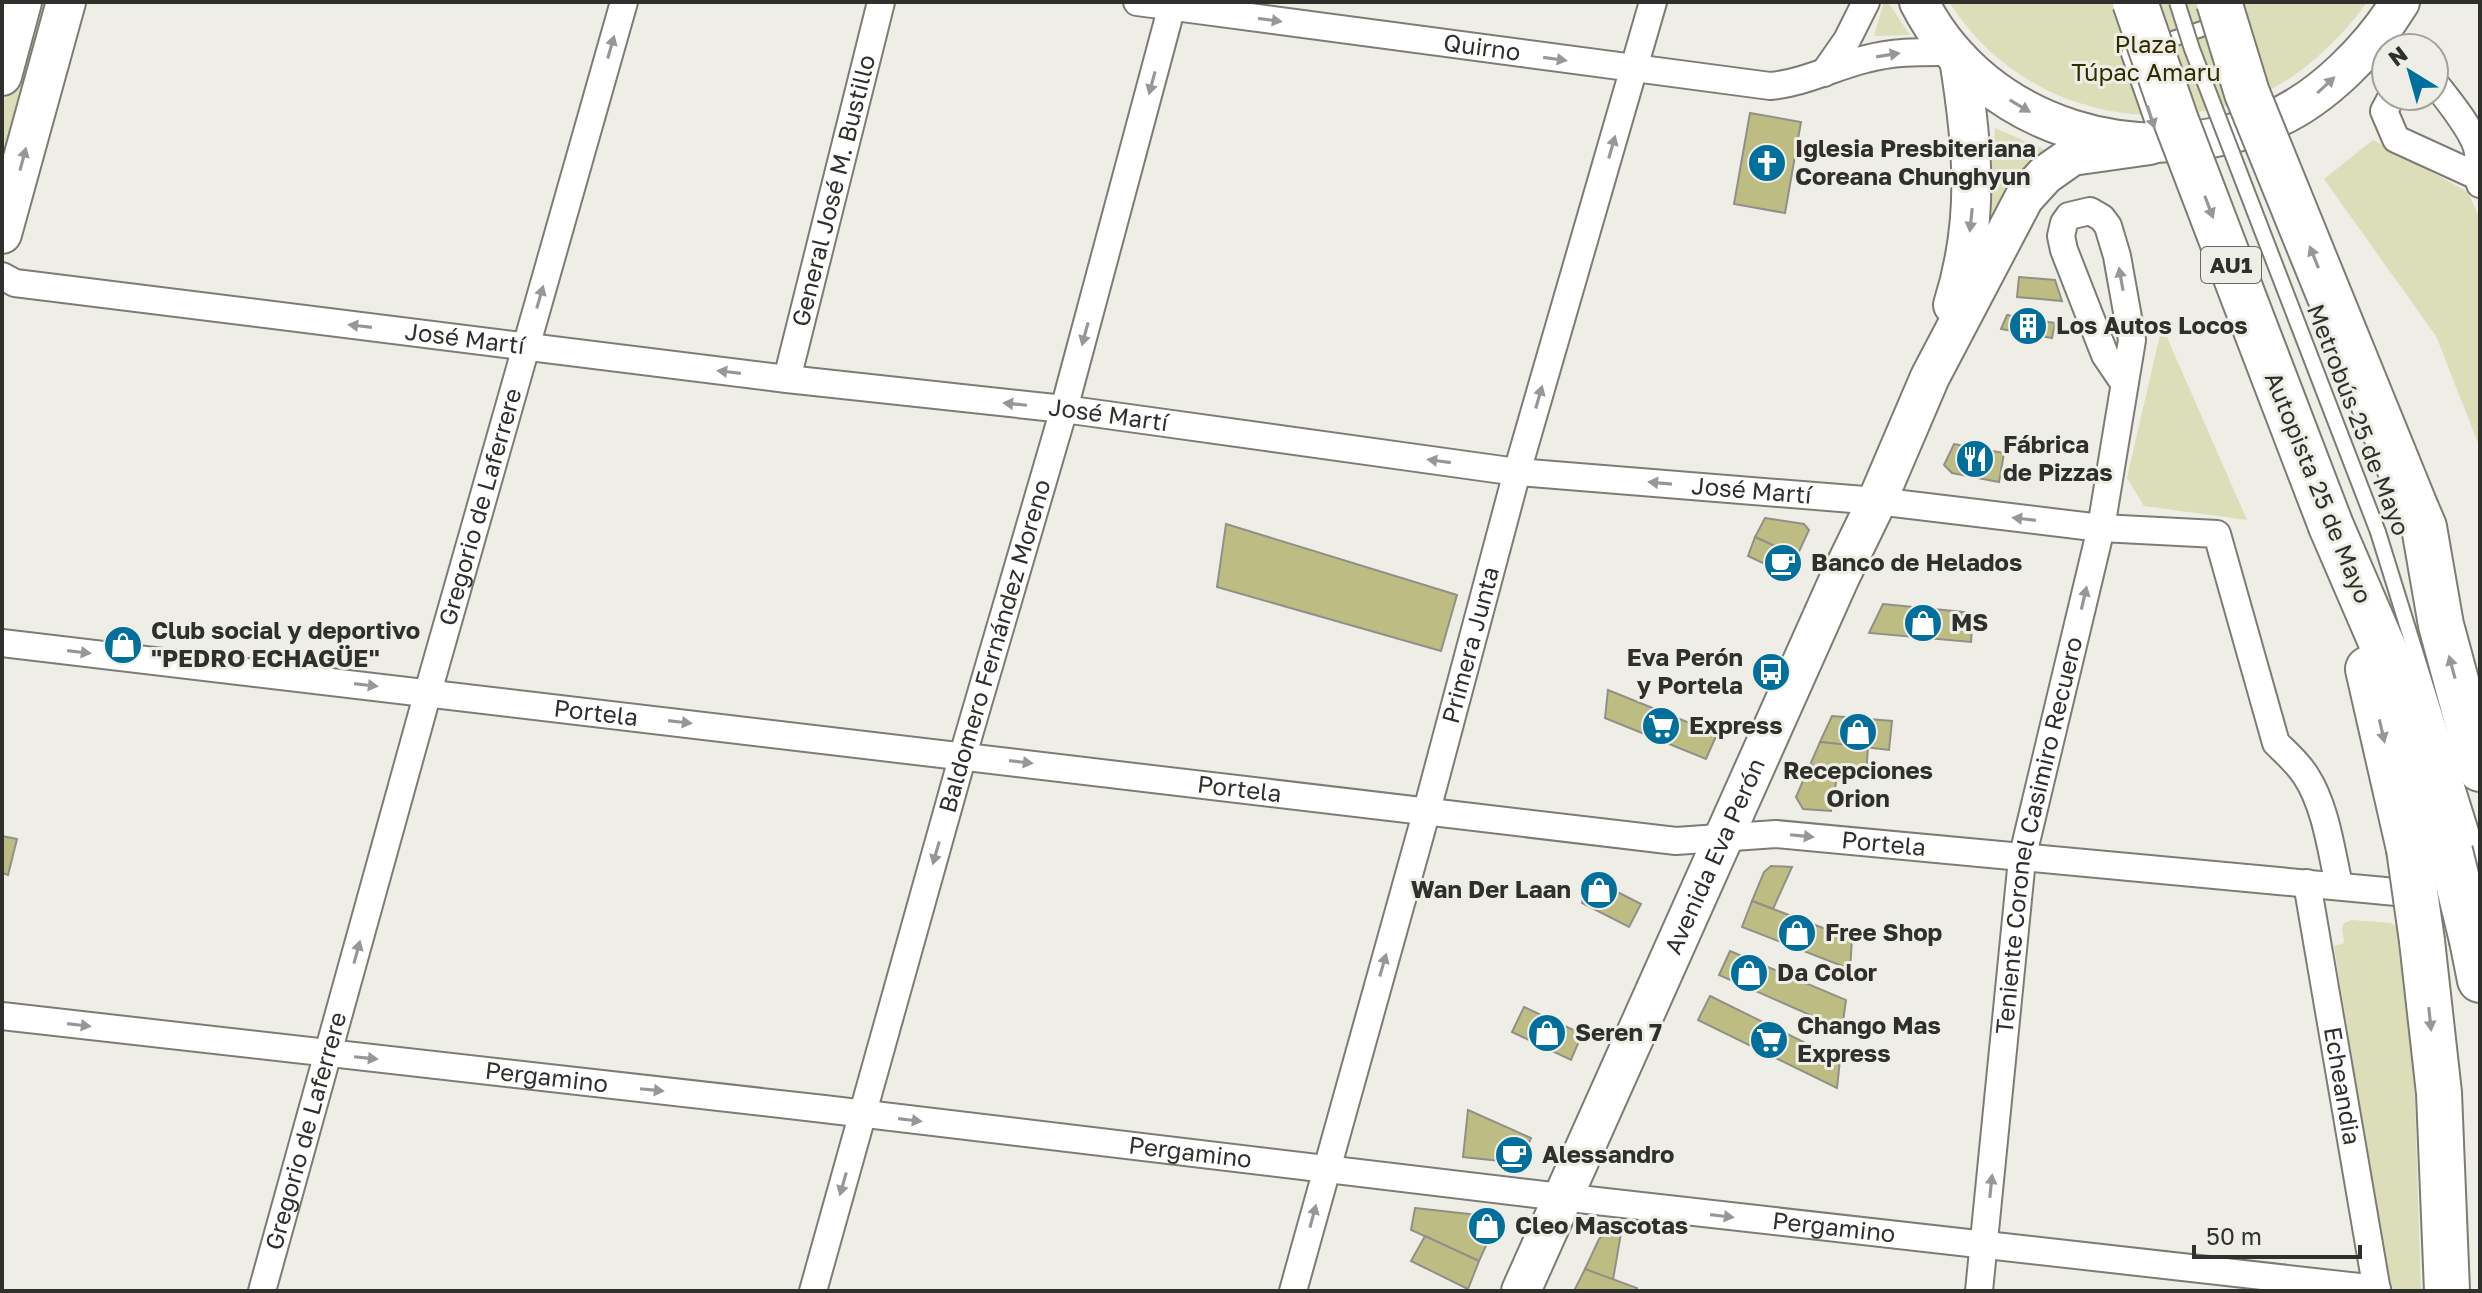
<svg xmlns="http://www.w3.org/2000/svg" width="2482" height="1293" font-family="'Golos Text',sans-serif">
	<rect width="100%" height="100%" fill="#eeeee6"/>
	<g fill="#dcddb9">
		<path d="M31 2H55L2 198V109Z"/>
		<path d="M1884 2H1888L1910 35 1874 36Z"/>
		<path d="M1949 2H2367C2344 35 2304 74 2267 91 2152 143 2018 110 1949 2Z"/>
		<path d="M1995 128 2050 152 2005 206 1992 214 1989 199Z"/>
		<path d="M2373 140 2468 192 2480 219V448L2436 336 2324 179Z"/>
		<path d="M2162 326 2247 520 2144 506 2127 478Z"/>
		<path d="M2352 920 2391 923 2396 926 2414 1073 2421 1291H2385L2380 1274 2375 1204 2334 946 2344 943 2342 928 2344 923Z"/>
	</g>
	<g fill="#bdbd83" stroke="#909089" stroke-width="2">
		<path d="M1750 113 1801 122 1785 213 1734 204Z"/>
		<path d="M2019 277 2055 280 2062 301 2017 297Z"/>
		<path d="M2007 315 2055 323 2052 338 2001 329Z"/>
		<path d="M1954 444 2004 453 1999 482 1952 473 1944 465Z"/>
		<path d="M1765 518 1804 524 1809 530 1797 556 1755 537Z"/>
		<path d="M1226 524 1457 595 1441 651 1217 587Z"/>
		<path d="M1755 537 1797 556 1786 574 1748 556Z"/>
		<path d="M1883 604 1973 613 1971 642 1869 633Z"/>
		<path d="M1608 690 1717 734 1706 759 1605 718Z"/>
		<path d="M1832 716 1892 721 1889 750 1820 742Z"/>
		<path d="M1820 742 1868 747 1866 775 1810 765Z"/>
		<path d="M1810 765 1838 771 1831 811 1803 809 1796 797Z"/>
		<path d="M2 836 17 839 8 875 2 873Z"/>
		<path d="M1771 866 1792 867 1773 909 1752 901 1764 872Z"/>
		<path d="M1588 877 1641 904 1629 927 1582 903Z"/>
		<path d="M1752 901 1852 939 1850 969 1742 927Z"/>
		<path d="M1730 951 1846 1000 1842 1029 1719 975Z"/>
		<path d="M1710 996 1840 1060 1837 1088 1698 1020Z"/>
		<path d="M1524 1007 1582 1034 1571 1060 1512 1032Z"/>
		<path d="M1468 1110 1531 1138 1519 1163 1463 1157Z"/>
		<path d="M1415 1208 1487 1216 1494 1228 1479 1261 1411 1230Z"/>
		<path d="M1607 1232 1621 1233 1613 1280 1585 1269 1599 1239Z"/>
		<path d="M1425 1236 1479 1261 1468 1289 1411 1261Z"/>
		<path d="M1585 1269 1637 1288 1636 1291H1574Z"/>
	</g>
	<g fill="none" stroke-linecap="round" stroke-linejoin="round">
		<g stroke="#7c7c75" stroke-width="18">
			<g id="lane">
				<path d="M2159 140 2129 54 2219 23"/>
				<path d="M2378 532 2480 860"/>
			</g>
		</g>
		<g stroke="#7c7c75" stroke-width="30">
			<g id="street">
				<path id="s1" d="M1137 2 1770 86C1804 83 1833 67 1866 59 1895 51 1924 52 1953 52"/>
				<path d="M1824 73 1847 40 1866 2"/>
				<path d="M2434 82C2447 99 2475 132 2478 152 2479 164 2475 173 2480 184"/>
				<path d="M2392 96 2384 111 2396 139 2477 176"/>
				<path id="s2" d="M2 276 15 283 787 379 1064 409 1517 472 1877 501 2101 528 2217 534 2276 743C2287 754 2298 763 2306 776 2326 807 2331 850 2339 885"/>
				<path id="s3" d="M787 379 881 2"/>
				<path id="s4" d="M2 643 1676 841 1776 834 2428 895"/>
				<path id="s5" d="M2307 883 2377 1291"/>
				<path id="s6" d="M2 1016 824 1109 1561 1197 2377 1289"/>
				<path id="s7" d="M262 1291 428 692 624 2"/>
				<path id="s8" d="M813 1291 963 755 1064 409 1173 2"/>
				<path id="s9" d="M1293 1291 1427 810 1517 472 1653 2"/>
				<path id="s10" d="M1979 1291 2022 859 2101 528 2132 340 2117 256 2108 226 2102 218 2090 211 2069 216 2064 223 2061 236 2064 250 2105 355 2124 383"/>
			</g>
		</g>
		<g stroke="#7c7c75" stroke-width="42">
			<g id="secondary">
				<path d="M1919 2C1984 130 2144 174 2272 120 2322 99 2372 48 2400 2"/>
				<path d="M2 76 22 2"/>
				<path d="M2 234 66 2"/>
				<path d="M1953 305C1980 220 1973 145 1959 59"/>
				<path id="s11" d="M1521 1291 1840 577 1877 501 1930 377 2024 198 2045 175 2072 156 2150 145"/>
			</g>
		</g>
		<g stroke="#7c7c75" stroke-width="48">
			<g id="highway">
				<path d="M2417 511 2424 527 2441 625 2480 769"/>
				<path d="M2331 526 2406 700 2450 851"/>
				<path d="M2368 669 2409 849"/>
				<path d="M2472 940 2480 980"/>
				<path d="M2422 941 2439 1093 2447 1291"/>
			</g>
		</g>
		<use href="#lane" stroke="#fff" stroke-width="14"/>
		<use href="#street" stroke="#fff" stroke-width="26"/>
		<use href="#secondary" stroke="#fff" stroke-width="38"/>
		<use href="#highway" stroke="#fff" stroke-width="44"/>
		<g stroke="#7c7c75" stroke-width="18" stroke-linecap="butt">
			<path id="lane-bridge" d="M2177 2 2192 49 2378 532"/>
		</g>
		<g stroke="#7c7c75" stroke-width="48" stroke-linecap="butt">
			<g id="highway-bridge">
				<path d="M2135 2 2175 118 2331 526"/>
				<path d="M2219 2 2247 93 2417 511"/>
				<path d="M2409 849 2422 941"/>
				<path d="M2450 851 2472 940"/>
			</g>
		</g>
		<use href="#lane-bridge" stroke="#fff" stroke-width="14"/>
		<use href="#highway-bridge" stroke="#fff" stroke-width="44"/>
	</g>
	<defs><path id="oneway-solid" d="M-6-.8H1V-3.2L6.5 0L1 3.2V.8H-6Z" transform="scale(2)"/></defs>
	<g fill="#979896">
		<use href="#oneway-solid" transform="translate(1270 20) rotate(8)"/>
		<use href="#oneway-solid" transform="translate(611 47) rotate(-74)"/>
		<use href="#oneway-solid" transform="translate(1888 55) rotate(-9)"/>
		<use href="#oneway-solid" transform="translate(1555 59) rotate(8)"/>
		<use href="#oneway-solid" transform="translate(1152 83) rotate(105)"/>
		<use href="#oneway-solid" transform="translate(2326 85) rotate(-43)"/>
		<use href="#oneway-solid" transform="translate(2020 106) rotate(31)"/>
		<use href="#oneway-solid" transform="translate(2151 117) rotate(72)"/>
		<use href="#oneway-solid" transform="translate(1612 147) rotate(-74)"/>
		<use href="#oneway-solid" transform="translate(23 159) rotate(-75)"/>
		<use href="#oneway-solid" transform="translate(2209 207) rotate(69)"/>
		<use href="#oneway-solid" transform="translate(1971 220) rotate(96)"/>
		<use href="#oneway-solid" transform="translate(2314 257) rotate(-112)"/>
		<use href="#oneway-solid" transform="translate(2121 279) rotate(-100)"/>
		<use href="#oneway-solid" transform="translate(540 297) rotate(-74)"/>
		<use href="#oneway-solid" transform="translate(360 326) rotate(-173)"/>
		<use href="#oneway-solid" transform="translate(1085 334) rotate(105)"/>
		<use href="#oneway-solid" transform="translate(729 372) rotate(-173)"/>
		<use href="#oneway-solid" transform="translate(1539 397) rotate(-74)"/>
		<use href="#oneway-solid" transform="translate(1015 404) rotate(-174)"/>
		<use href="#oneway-solid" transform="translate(1439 461) rotate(-172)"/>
		<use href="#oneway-solid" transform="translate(1660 483) rotate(-175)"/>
		<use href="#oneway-solid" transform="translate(2024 519) rotate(-173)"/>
		<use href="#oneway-solid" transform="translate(2084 598) rotate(-77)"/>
		<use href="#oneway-solid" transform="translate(79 652) rotate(7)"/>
		<use href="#oneway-solid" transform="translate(2452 667) rotate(-105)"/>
		<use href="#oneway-solid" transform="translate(366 685) rotate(7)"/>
		<use href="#oneway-solid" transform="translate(680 722) rotate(7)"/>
		<use href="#oneway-solid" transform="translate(2382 731) rotate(77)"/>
		<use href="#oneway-solid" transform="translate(1021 762) rotate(7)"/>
		<use href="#oneway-solid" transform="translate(1802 836) rotate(6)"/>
		<use href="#oneway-solid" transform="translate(936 853) rotate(106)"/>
		<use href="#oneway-solid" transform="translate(357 952) rotate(-75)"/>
		<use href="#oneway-solid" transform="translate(1383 965) rotate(-74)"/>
		<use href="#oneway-solid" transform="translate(2430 1019) rotate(84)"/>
		<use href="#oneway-solid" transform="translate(79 1025) rotate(7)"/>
		<use href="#oneway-solid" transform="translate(366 1058) rotate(6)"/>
		<use href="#oneway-solid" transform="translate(652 1090) rotate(6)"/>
		<use href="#oneway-solid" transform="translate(910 1120) rotate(7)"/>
		<use href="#oneway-solid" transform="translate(843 1184) rotate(106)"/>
		<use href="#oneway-solid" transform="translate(1991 1186) rotate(-84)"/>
		<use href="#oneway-solid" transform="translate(1313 1216) rotate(-75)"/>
		<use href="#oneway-solid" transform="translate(1722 1216) rotate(7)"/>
	</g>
	<defs>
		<g id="church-disc" transform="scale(2)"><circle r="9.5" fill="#016f9b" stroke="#eeeee6"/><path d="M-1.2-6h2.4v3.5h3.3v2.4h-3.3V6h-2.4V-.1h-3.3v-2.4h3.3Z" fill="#fff"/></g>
		<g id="building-disc" transform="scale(2)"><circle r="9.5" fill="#016f9b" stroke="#eeeee6"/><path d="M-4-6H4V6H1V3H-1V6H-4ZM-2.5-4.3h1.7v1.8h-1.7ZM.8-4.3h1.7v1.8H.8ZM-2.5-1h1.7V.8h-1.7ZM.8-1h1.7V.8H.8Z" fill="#fff"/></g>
		<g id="restaurant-disc" transform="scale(2)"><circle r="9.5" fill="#016f9b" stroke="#eeeee6"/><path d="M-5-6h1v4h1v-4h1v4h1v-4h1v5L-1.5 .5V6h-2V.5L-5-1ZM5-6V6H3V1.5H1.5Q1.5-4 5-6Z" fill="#fff"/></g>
		<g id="cafe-disc" transform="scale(2)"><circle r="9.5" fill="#016f9b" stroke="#eeeee6"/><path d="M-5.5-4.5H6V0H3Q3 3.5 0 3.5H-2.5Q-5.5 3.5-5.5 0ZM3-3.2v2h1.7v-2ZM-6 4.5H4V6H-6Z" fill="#fff"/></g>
		<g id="shop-disc" transform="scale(2)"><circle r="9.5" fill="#016f9b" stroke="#eeeee6"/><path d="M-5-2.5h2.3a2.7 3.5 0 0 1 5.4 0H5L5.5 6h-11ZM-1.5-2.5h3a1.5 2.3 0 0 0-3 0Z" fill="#fff"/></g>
		<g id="bus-disc" transform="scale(2)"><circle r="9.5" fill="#016f9b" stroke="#eeeee6"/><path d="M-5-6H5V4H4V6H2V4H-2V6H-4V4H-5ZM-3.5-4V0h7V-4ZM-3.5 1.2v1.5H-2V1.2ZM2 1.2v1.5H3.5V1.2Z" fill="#fff"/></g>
		<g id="supermarket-disc" transform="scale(2)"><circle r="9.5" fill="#016f9b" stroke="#eeeee6"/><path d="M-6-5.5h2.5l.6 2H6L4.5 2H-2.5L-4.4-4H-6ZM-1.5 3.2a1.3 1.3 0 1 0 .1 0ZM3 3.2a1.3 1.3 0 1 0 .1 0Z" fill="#fff"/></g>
	</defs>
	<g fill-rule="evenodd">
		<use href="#church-disc" x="1767" y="163"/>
		<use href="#building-disc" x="2028" y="326"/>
		<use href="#restaurant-disc" x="1975" y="459"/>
		<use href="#cafe-disc" x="1783" y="563"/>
		<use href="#shop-disc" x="1923" y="623"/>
		<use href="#shop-disc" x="123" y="645"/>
		<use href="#bus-disc" x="1771" y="672"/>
		<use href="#supermarket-disc" x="1661" y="726"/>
		<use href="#shop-disc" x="1858" y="732"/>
		<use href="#shop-disc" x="1599" y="890"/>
		<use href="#shop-disc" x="1797" y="933"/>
		<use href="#shop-disc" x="1749" y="973"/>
		<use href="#shop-disc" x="1547" y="1033"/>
		<use href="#supermarket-disc" x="1769" y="1040"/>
		<use href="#cafe-disc" x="1514" y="1155"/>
		<use href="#shop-disc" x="1487" y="1226"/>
	</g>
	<g text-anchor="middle" stroke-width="6" stroke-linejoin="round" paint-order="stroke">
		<rect fill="#eeeee6" stroke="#686964" stroke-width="2" x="2201" y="247" width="60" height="36" rx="6"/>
		<g font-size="22" font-weight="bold" fill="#2f302c">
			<text x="2231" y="273">AU1</text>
		</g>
		<g font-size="24" fill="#2f2d00" stroke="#eeeee6">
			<text x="2146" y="53">Plaza<tspan x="2146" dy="28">Túpac Amaru</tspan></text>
		</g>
		<g font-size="24" fill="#2f302c" stroke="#eeeee6">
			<text dy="8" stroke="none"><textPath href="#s1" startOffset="348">Quirno</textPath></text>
			<text dy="8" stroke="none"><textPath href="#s3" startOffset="194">General José M. Bustillo</textPath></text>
			<text dy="8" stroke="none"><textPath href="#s2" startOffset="468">José Martí</textPath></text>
			<text dy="8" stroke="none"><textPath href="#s2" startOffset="1116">José Martí</textPath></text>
			<text transform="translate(2358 420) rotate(69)" y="8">Metrobús 25 de Mayo</text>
			<text transform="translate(2318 488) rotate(68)" y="8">Autopista 25 de Mayo</text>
			<text dy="8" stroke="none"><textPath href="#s2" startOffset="1764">José Martí</textPath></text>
			<text dy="8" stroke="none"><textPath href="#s7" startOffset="814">Gregorio de Laferrere</textPath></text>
			<text dy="8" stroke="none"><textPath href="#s9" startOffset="670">Primera Junta</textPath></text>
			<text dy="8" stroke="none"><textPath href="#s8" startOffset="670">Baldomero Fernández Moreno</textPath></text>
			<text dy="8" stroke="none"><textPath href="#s4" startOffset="598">Portela</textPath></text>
			<text dy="8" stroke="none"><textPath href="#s4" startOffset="1246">Portela</textPath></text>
			<text dy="8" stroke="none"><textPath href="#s10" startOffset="460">Teniente Coronel Casimiro Recuero</textPath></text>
			<text dy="8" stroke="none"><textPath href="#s4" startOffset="1894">Portela</textPath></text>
			<text dy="8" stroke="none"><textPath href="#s11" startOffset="476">Avenida Eva Perón</textPath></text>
			<text dy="8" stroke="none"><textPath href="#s6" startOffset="548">Pergamino</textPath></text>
			<text dy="8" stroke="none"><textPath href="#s5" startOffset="206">Echeandia</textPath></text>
			<text dy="8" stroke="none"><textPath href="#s7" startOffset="166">Gregorio de Laferrere</textPath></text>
			<text dy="8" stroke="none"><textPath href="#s6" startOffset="1196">Pergamino</textPath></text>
			<text dy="8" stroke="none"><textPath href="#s6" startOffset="1844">Pergamino</textPath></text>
		</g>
		<g font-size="24" font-weight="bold" fill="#2f302c" stroke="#eeeee6" text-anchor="start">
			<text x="1795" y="157">Iglesia Presbiteriana<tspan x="1795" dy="28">Coreana Chunghyun</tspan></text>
			<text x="2056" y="334">Los Autos Locos</text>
			<text x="2003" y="453">Fábrica<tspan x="2003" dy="28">de Pizzas</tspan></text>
			<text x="1811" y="571">Banco de Helados</text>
			<text x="1951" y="631">MS</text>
			<text x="151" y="639">Club social y deportivo<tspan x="151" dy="28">"PEDRO ECHAGÜE"</tspan></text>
			<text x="1743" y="666" text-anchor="end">Eva Perón<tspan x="1743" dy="28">y Portela</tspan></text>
			<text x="1689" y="734">Express</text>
			<text x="1858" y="779" text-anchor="middle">Recepciones<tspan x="1858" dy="28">Orion</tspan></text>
			<text x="1571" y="898" text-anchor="end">Wan Der Laan</text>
			<text x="1825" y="941">Free Shop</text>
			<text x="1777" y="981">Da Color</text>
			<text x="1797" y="1034">Chango Mas<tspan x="1797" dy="28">Express</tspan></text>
			<text x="1575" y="1041">Seren 7</text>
			<text x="1542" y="1163">Alessandro</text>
			<text x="1515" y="1234">Cleo Mascotas</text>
		</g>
	</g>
	<rect width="2482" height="1293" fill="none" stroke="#2f302c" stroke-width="8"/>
	<g transform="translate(2410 72) rotate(323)"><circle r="38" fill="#eeeee6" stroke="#a2a29c" stroke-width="2"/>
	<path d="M0-6L14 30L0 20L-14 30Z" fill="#016f9b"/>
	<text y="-12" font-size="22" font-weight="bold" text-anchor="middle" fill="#2f302c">N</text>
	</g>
	<path d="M2194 1245v12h166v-12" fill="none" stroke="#2f302c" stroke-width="4"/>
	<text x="2206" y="1245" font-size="24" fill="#2f302c" stroke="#eeeee6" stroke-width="6" paint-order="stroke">50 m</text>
</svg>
